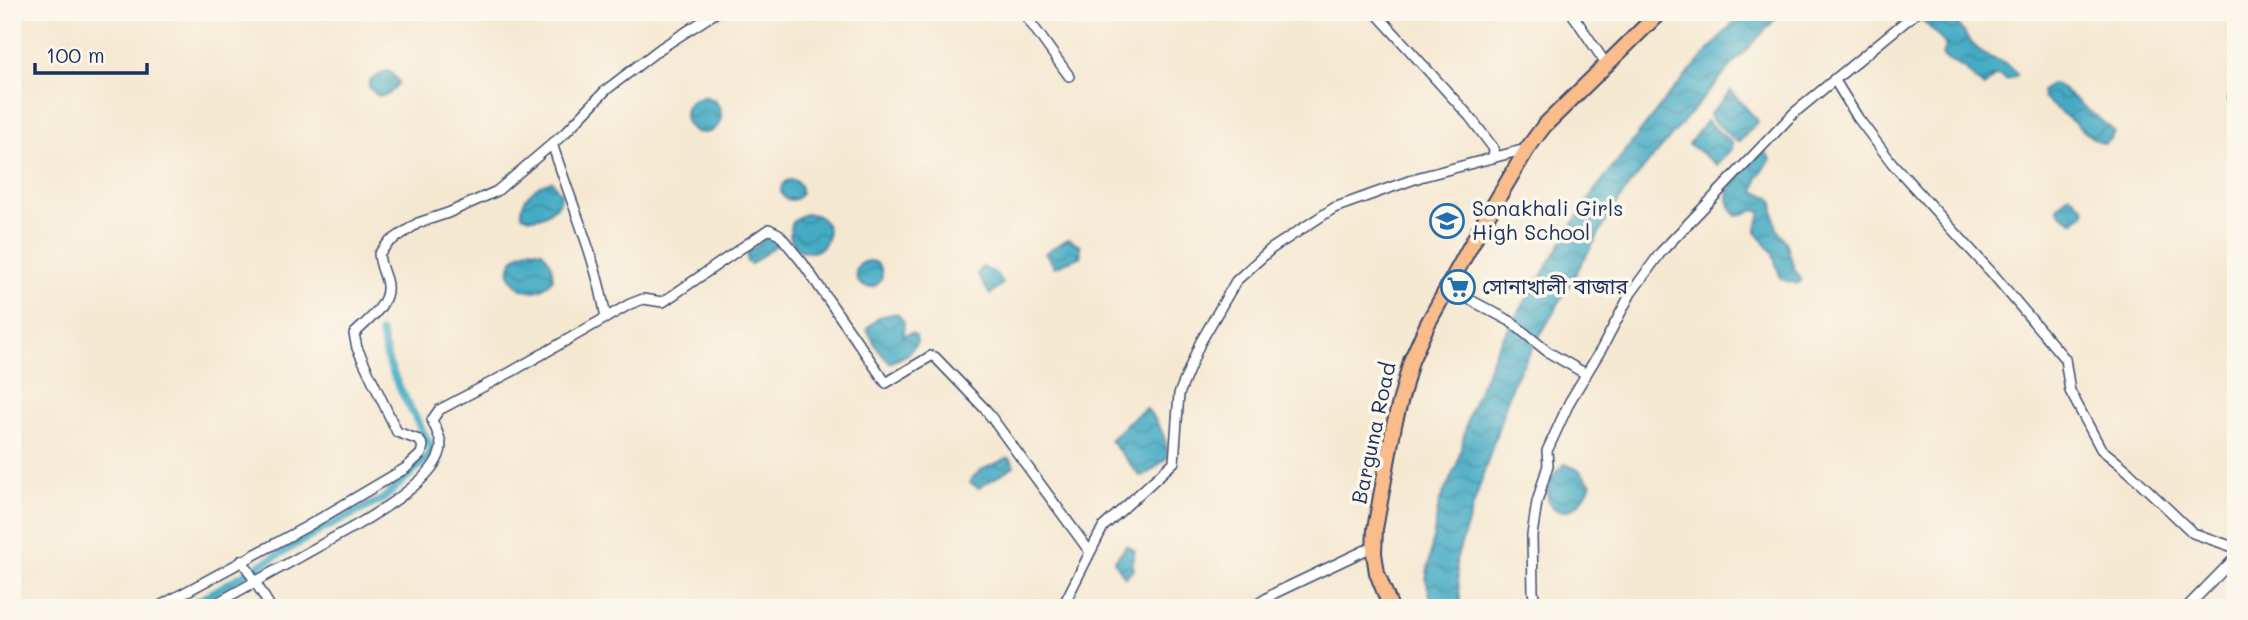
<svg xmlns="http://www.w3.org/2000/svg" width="2248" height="620" font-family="Mali,'Noto Sans Bengali',sans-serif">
	<defs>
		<pattern id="water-waves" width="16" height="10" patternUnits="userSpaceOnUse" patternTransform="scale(1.75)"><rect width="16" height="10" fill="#44abc4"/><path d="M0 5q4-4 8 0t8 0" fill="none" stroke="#388ca2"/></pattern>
	</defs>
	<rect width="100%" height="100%" fill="#fbf7ec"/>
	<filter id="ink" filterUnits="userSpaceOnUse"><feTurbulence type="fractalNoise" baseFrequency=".0143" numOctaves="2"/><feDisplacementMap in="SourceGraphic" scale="14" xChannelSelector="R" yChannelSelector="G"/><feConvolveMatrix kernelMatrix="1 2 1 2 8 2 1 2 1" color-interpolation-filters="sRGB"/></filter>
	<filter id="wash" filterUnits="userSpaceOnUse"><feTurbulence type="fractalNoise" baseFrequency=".00686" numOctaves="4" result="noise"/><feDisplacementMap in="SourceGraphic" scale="28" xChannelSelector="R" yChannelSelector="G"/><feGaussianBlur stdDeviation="1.57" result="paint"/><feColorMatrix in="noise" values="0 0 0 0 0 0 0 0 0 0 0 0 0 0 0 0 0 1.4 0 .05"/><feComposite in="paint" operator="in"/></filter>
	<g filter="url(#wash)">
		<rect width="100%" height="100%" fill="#f5e8d1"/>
		<path fill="#ebd8ba" d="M1460 205 1465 210 1435 238 1430 232Z"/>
		<g fill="url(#water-waves)" stroke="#306d91" stroke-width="2">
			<path d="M1743 12H1782L1728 69 1628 187 1611 213 1513 382 1456 560 1461 608H1433L1426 580 1439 503 1457 465 1469 414 1496 349 1591 195 1669 95Z"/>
			<path d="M1923 12H1950C1960 26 1968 43 1983 53 1995 61 2008 62 2017 74L2015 77 2006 80 2000 76H1995L1984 87 1963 68 1944 58 1942 55 1946 47C1941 34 1927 28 1920 17Z"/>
			<path d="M385 71 390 72 399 82 389 94 382 96 377 95 369 87V81Z"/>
			<path d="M2051 84 2057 85 2114 131 2111 139 2104 144 2095 140 2043 98 2042 91Z"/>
			<path d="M1731 91 1758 121 1740 141H1736L1710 118V114Z"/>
			<circle cx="703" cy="115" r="18"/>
			<path d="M1706 121 1732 143V148L1717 165 1689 144Z"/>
			<path d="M1765 152 1771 159 1758 177 1754 192C1783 197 1769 207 1777 228 1779 233 1783 237 1786 242 1791 254 1791 268 1801 278V281L1797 284 1781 279 1772 252 1756 232 1761 212 1754 210 1737 216C1718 196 1733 182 1747 167 1753 161 1757 156 1765 152Z"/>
			<circle cx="791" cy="190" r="10"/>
			<path d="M552 181 561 194 560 202C550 213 536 223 522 215 519 198 537 185 552 181Z"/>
			<path d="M2069 194 2085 209 2083 214 2074 222 2059 212 2057 208Z"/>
			<circle cx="809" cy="233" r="19"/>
			<path d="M769 236 775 238 778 244 751 264 747 262V253Z"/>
			<path d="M1068 239 1080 245 1081 256 1055 267 1045 253Z"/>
			<path d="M530 249 542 251 551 263 553 278C529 315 483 265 530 249Z"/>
			<circle cx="869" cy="274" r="13"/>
			<path d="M982 267 995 273 1003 283 990 295 977 274Z"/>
			<path d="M897 313 904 322 903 335 912 333 916 336 917 342 908 354 890 363 878 350 867 329 879 317Z"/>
			<path d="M1146 408C1159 423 1168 438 1167 458L1147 474 1140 476 1110 440 1127 423Z"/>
			<path d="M1007 458 1011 459 1014 466 979 488 970 483V480L981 470Z"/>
			<path d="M1565 464 1579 470 1591 484C1566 541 1523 495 1565 464Z"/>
			<path d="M1127 545 1135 551 1132 562 1134 569 1125 577 1114 561Z"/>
		</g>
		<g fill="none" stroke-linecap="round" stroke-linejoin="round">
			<path stroke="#44abc4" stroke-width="8" d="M186 608 323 529 383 499 427 458 431 447 398 385 388 361 381 333"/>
		</g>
	</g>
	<g filter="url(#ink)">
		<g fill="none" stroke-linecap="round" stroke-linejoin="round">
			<g stroke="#3c4b6f" stroke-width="12">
				<g id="street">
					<path d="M1023 12 1069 76"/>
					<path d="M1375 12 1470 117 1494 149 1493 158"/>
					<path d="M1571 12 1606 64"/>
					<path d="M2236 74 2233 99 2236 112"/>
					<path d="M1834 79 1858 118 1892 163 1992 273 2065 359 2070 391 2101 449 2128 471 2193 533 2236 548"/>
					<path d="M552 143C570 201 596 257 606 318"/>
					<path d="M1446 287 1510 321 1548 352 1586 374"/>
					<path d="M242 560 271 608"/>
					<path d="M156 608 306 527 406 468 421 454 423 446 419 440 397 432 357 348 354 334C368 320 393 303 386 280 383 270 380 265 379 254L388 243 418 223 448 213 497 191 565 133 606 90 661 48 717 12"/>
					<path d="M208 608 355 526C379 512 440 476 441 446 441 437 435 428 432 420L439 410 511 372 630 304 643 299 663 302 769 229 779 234 802 262 886 383 931 356 935 357 986 410 1090 552"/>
					<path d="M1062 608 1103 527 1174 462 1179 394 1200 343 1236 281 1271 249 1334 208 1420 177 1526 149"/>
					<path d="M1251 608 1275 593 1374 546"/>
					<path d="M1537 608 1533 592 1532 535 1537 502 1548 465 1547 451 1570 401 1602 348 1631 293 1661 252 1794 113 1917 12"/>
					<path d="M2186 608 2236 557"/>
				</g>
			</g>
			<g stroke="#3c4b6f" stroke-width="18">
				<path id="primary" d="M1391 608 1377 573 1374 553 1375 529 1394 425 1411 361 1427 325 1482 225 1527 149 1544 126 1660 12"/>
			</g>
			<use href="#street" stroke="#fff" stroke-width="9"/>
			<use href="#primary" stroke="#f9bc8a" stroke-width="14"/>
		</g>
	</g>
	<defs>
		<g id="university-ring" transform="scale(1.75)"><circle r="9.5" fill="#fbf7ec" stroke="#1f6fb2" stroke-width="1.5"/><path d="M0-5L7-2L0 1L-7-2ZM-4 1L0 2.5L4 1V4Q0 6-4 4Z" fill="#1f6fb2"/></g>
		<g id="supermarket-ring" transform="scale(1.75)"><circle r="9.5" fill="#fbf7ec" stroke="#1f6fb2" stroke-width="1.5"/><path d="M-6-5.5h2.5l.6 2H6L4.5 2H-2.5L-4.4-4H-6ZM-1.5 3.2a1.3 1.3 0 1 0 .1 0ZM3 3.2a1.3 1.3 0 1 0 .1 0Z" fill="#1f6fb2"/></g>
	</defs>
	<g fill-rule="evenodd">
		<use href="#university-ring" x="1447" y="221"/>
		<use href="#supermarket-ring" x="1458" y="287"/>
	</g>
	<g text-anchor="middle" stroke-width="7" stroke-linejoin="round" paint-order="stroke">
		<g font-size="21" fill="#1b2f5e" stroke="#fbf7ec" text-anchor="start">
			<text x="1472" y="216">Sonakhali Girls<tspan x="1472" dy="24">High School</tspan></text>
			<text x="1482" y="294">সোনাখালী বাজার</text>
		</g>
		<g font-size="21" fill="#1b2f5e" stroke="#fbf7ec">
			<text transform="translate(1374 433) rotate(-78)" y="7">Barguna Road</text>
		</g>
	</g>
	<rect width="2248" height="620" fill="none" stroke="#fbf7ec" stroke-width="42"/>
	<path d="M35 63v10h112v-10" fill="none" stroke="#1b2f5e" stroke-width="3.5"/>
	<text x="46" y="63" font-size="21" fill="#1b2f5e" stroke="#fbf7ec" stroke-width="5" paint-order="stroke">100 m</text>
</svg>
